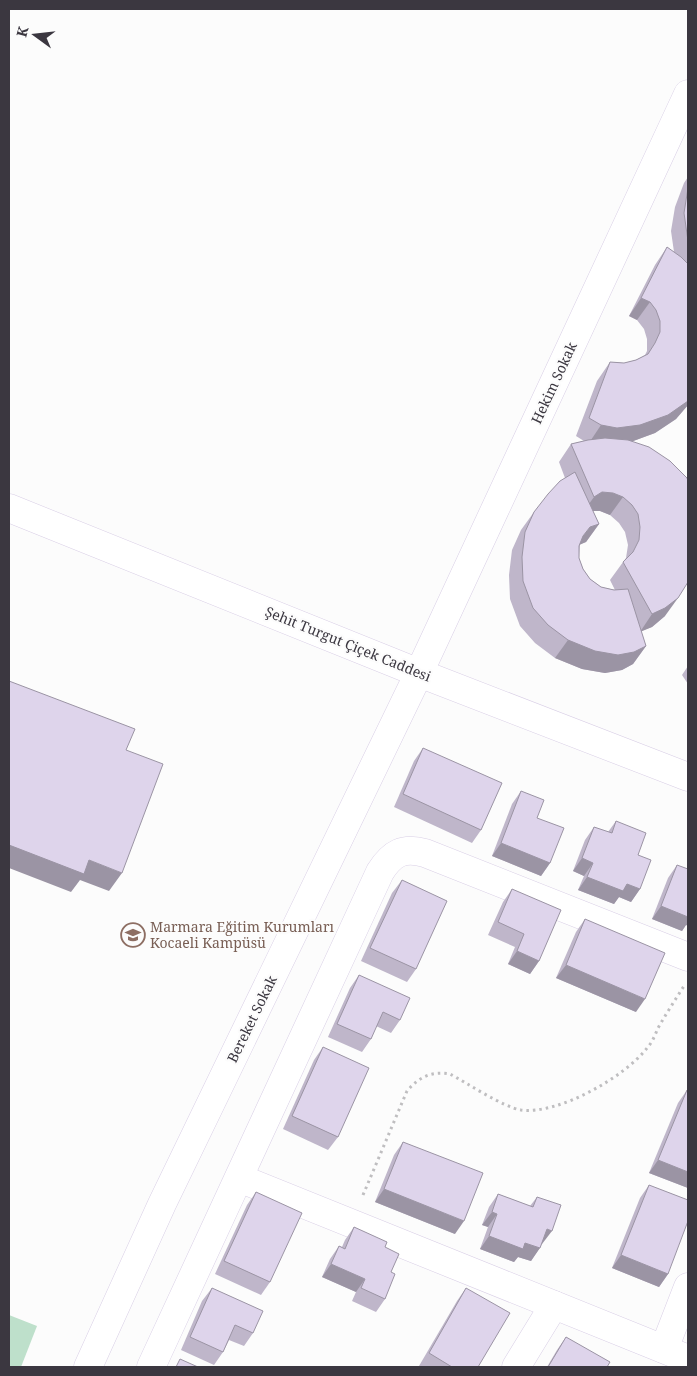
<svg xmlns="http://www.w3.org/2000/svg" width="697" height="1376" font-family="'Noto Serif',serif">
	<rect width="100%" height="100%" fill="#fcfcfc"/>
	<path fill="#bee0cb" d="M9 1315 37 1326 21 1367H9Z"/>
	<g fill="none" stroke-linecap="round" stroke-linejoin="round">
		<g stroke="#d9cfe6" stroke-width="29">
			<g id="minor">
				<path d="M9 508 419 673 688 777"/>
				<path d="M239 1178 688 1359"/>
				<path d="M664 1349 688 1287"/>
				<path d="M88 1367 162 1204 419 673 688 94"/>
				<path d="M151 1367 380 872C392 853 403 847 425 853L688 957"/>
				<path d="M516 1367 554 1305"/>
			</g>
		</g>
		<path stroke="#bfbec0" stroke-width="3" stroke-dasharray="2.5 4" stroke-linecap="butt" d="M363 1195 407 1091C419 1077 431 1071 450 1074 467 1083 503 1107 521 1110 558 1115 625 1077 647 1048 652 1043 655 1035 658 1028 666 1014 675 1000 684 986"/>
		<use href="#minor" stroke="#fff" stroke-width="28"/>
	</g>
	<g fill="#bfb6ca" fill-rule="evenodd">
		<path d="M688 177V405L676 419 655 433 633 441 665 616 652 627 641 631 646 646 633 664 622 670 605 673 582 669 555 658 535 643 520 626 510 599 509 575 512 550 521 530 534 512 565 478 559 462 571 444 584 441 576 436 597 381 610 362 624 363 636 360 645 355 647 351V339L644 329 637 320 629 316 655 265 667 247 674 252 671 231 675 207 684 183ZM593 511H600L610 515 619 523 625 532 628 545 626 558 610 580 615 590 601 587 590 579 583 569 579 558 580 544 586 542 599 524Z"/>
		<path d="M688 666V684L682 675Z"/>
		<path d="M423 748 481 830 472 843 394 807 414 761Z"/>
		<path d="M521 791 550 863 541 876 492 856 512 804Z"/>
		<path d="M616 821 638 855 640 889 631 902 619 897 614 904 578 890 584 876 573 871 585 840 594 827 608 832Z"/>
		<path d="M677 865 686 925 682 931 652 919 668 878Z"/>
		<path d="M402 880 416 969 407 982 361 961 392 893Z"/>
		<path d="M512 889 539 961 530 974 508 964 515 947 488 935 503 902Z"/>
		<path d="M585 919 636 1012 556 978 576 932Z"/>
		<path d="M359 975 400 1020 391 1033 376 1026 371 1039 362 1052 328 1037 350 988Z"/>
		<path d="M323 1047 338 1137 328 1150 283 1129 314 1060Z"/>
		<path d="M687 1090 688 1188 649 1173 678 1103Z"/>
		<path d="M403 1142 455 1234 375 1202 394 1155Z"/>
		<path d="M649 1185 668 1274 659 1287 612 1268 640 1198Z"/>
		<path d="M256 1192 270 1282 261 1295 215 1274 247 1205Z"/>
		<path d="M498 1194 530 1206 537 1197 542 1244 531 1261 518 1257 514 1262 480 1249 488 1227 482 1225 489 1207Z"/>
		<path d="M354 1227 385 1247 391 1272 385 1299 376 1312 352 1301 356 1292 322 1277 330 1259 339 1246 342 1247 345 1240Z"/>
		<path d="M212 1288 253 1333 244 1346 229 1340 223 1352 214 1365 181 1350 202 1301Z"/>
		<path d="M466 1288 478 1367H421L419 1366 457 1301Z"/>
		<path d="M566 1337 607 1367H547L557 1350Z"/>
	</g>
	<g fill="#9b94a4">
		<path d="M641 298 650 302 637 320 629 316Z"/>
		<path d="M688 401V405L676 419 655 433 628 443H589L601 425Z"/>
		<path d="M602 492 613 493 623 497 610 515 600 511H589L581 515 594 497Z"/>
		<path d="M599 524 586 542 577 546 583 536 590 527Z"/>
		<path d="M678 598 665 616 652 627 640 632 652 614Z"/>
		<path d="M568 640 646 646 633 664 622 670 605 673 582 669 555 658Z"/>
		<path d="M501 843 550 863 541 876 492 856Z"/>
		<path d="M9 845 89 860 122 873 109 891 80 880 71 892 9 868Z"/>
		<path d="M582 858 593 863 584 876 573 871Z"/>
		<path d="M587 877 627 884 640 889 631 902 619 897 614 904 578 890Z"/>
		<path d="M661 906 688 917V926L686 925 682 931 652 919Z"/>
		<path d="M517 951 539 961 530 974 508 964Z"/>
		<path d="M566 965 645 999 636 1012 556 978Z"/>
		<path d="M658 1160 688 1172V1188L649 1173Z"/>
		<path d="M384 1189 464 1221 455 1234 375 1202Z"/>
		<path d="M492 1212 497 1214 488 1227 482 1225Z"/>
		<path d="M547 1229 552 1231 542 1244 538 1242Z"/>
		<path d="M489 1236 525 1243 540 1248 531 1261 518 1257 514 1262 480 1249Z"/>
		<path d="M621 1255 668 1274 659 1287 612 1268Z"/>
		<path d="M331 1264 365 1279 356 1292 322 1277Z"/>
	</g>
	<g fill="#ded4eb" stroke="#9b94a4">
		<path d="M688 188V241L684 213Z"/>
		<path d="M667 247 681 257 688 264V401L668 415 640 425 617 428 601 425 589 418 610 362 624 363 636 360 648 354 655 343 660 332V321L656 310 650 302 641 298Z"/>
		<path d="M605 438 628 440 649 447 670 461 687 478 688 481V582L678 598 665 608 652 614 623 562 633 552 639 540 640 527 638 514 632 505 623 497 613 493 602 492 594 497 571 444 588 440Z"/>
		<path d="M575 472 599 524 590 527 583 536 579 546V558L583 569 590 579 601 587 614 590 628 589 646 646 634 652 618 655 595 651 568 640 548 625 533 608 523 581 522 557 525 532 534 512 548 494 560 481Z"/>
		<path d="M9 681 135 729 126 750 163 764 122 873 89 860 84 874 9 845Z"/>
		<path d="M423 748 502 783 481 830 403 794Z"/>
		<path d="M521 791 544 800 537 818 564 828 550 863 501 843Z"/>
		<path d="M616 821 646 833 638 855 651 860 640 889 627 884 623 891 587 877 593 863 582 858 594 827 612 833Z"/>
		<path d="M677 865 688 869V917L661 906Z"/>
		<path d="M402 880 447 901 416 969 370 948Z"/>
		<path d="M512 889 561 910 539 961 517 951 524 934 498 922Z"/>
		<path d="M585 919 665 953 645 999 566 965Z"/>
		<path d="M359 975 410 998 400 1020 383 1012 371 1039 337 1024Z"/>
		<path d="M323 1047 369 1068 338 1137 292 1116Z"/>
		<path d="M687 1090H688V1172L658 1160Z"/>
		<path d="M403 1142 483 1173 464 1221 384 1189Z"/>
		<path d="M649 1185 688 1200V1221L668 1274 621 1255Z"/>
		<path d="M256 1192 302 1213 270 1282 224 1261Z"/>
		<path d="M498 1194 533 1207 537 1197 561 1205 552 1231 547 1229 540 1248 525 1243 523 1249 489 1236 497 1214 492 1212Z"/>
		<path d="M354 1227 387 1242 385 1247 399 1254 391 1272 395 1274 385 1299 361 1288 365 1279 331 1264 339 1246 345 1249Z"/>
		<path d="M212 1288 263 1311 253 1333 235 1325 223 1352 190 1337Z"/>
		<path d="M466 1288 510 1313 478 1367H452L429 1353Z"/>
		<path d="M566 1337 610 1362 607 1367H548Z"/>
		<path d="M180 1359 198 1367H176Z"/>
	</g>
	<defs>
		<g id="school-ring" transform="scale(1.25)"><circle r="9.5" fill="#fcfcfc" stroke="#8d6e63" stroke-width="1.5"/><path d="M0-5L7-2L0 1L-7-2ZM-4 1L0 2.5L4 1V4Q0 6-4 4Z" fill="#8d6e63"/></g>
	</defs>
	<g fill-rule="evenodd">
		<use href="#school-ring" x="133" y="935"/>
	</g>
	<g text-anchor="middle" stroke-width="4.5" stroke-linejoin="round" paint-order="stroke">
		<g font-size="14" fill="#3b3740" stroke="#fcfcfc">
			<text transform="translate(554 383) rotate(-65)" y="5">Hekim Sokak</text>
			<text transform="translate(348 644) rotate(22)" y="5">Şehit Turgut Çiçek Caddesi</text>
			<text transform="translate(252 1019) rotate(-64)" y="5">Bereket Sokak</text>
		</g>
		<g font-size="14" fill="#785e54" stroke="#fcfcfc" text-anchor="start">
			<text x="150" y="932">Marmara Eğitim Kurumları<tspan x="150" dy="16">Kocaeli Kampüsü</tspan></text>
		</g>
	</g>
	<rect width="697" height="1376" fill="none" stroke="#3b3740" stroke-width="20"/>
	<g transform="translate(35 35) rotate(285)" stroke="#fcfcfc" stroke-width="4" paint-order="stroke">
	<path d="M0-4L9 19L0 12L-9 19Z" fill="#3b3740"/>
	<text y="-8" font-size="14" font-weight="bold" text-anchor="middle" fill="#3b3740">K</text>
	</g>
</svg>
